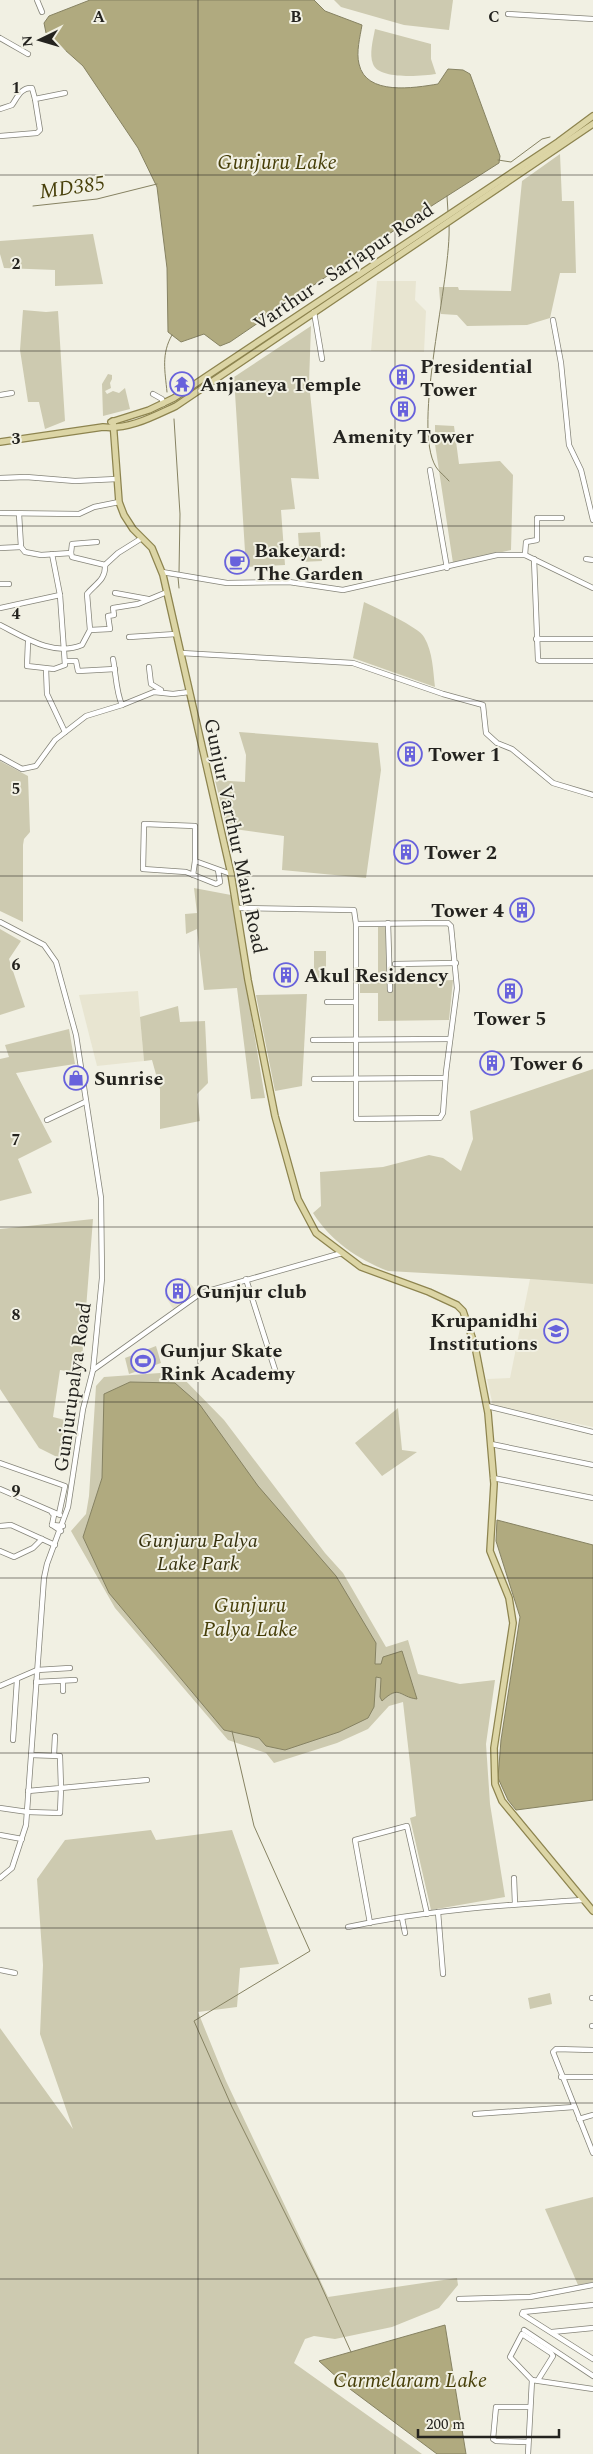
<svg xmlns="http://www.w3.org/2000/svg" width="593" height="2454" font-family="Spectral,serif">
	<rect width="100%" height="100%" fill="#f1f0e3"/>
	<g fill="#e8e5d1">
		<path d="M377 281H416L415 300 426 311 424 352 371 351Z"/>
		<path d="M138 991 144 1061 97 1066 79 995Z"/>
		<path d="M185 1278 197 1291 174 1310 165 1296 170 1289Z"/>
		<path d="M530 1279 593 1284V1427L493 1406 487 1379 510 1378Z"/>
	</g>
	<g fill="#cdcab0">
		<path d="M334 0H453L449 30 404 25 341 7Z"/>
		<path d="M375 29 431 44V59L436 74C422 76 379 80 373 64 369 54 373 40 375 29Z"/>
		<path d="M560 154 562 201H574L576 273H560L550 318 527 325 467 326 457 315 441 314 439 287H458L459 290 511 291 522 181Z"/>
		<path d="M93 234 103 284 55 286V270L4 268 0 254V241Z"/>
		<path d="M23 310 46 312 58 311 65 421 45 429 39 402H28L20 350Z"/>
		<path d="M311 326 309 383 319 479 291 478 295 509 281 510 285 565 246 567 234 377Z"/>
		<path d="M108 374 112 375V379L110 383 111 388 105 391 107 394 113 391 119 393 125 388 130 409 103 416 102 384Z"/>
		<path d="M435 425 454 426 459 464 500 461 513 475 511 550 453 563 435 444Z"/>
		<path d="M320 532 322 561 300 562 298 533Z"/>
		<path d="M364 602C376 608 419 627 424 637 433 652 433 671 435 687L353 658Z"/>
		<path d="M239 732 378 743 381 770 366 878 282 870 284 836 227 828 215 780 245 782 246 755Z"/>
		<path d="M0 761 28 776 30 832 24 839 23 845V922L0 911Z"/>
		<path d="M194 888 231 895 265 1098 251 1099 237 988 204 990 197 929 186 934 185 914 197 913Z"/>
		<path d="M378 927H391L392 982 453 980 449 1020 378 1021V993H360V975H378Z"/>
		<path d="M0 929 21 941 9 959 25 1007 0 1015Z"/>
		<rect x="314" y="951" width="12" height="27"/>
		<path d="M307 994 302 1086 275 1091 256 995Z"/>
		<path d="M178 1006 180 1022 205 1021 208 1083 197 1094 200 1121 160 1129V1089L152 1060 144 1061 140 1017Z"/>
		<path d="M69 1029 75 1064 16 1073 52 1142 18 1159 32 1193 0 1201V1059L9 1057 5 1045Z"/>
		<path d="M593 1069V1284L530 1279 388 1271C357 1259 331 1241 313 1213L321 1206 320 1172 383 1167 429 1155 443 1158 461 1171 473 1139 470 1111Z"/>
		<path d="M93 1219 81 1373 60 1370 53 1417 73 1422 67 1462 39 1448 0 1389V1229Z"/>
		<path d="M156 1346 161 1363 129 1374 125 1358Z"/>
		<path d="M160 1373 181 1376 224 1420 325 1553 343 1573 386 1647 408 1640 418 1674 460 1684 495 1680 486 1744 490 1804 505 1897 431 1910 410 1818 416 1816 403 1702 389 1706 368 1729 337 1743 274 1763 266 1753 228 1740 115 1608 71 1531 86 1514 89 1496 96 1386 104 1377Z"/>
		<path d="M398 1408 402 1450 417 1452 382 1476 355 1443Z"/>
		<path d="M151 1830 156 1840 232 1830 279 1964 240 1968 237 2007 198 2012 226 2081 328 2297 457 2278 458 2285 439 2308 392 2327 335 2339 314 2336 305 2339 294 2363 422 2454H0V2028L73 2129 40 2034 43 1965 37 1879 65 1840Z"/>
		<path d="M550 1993 552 2004 530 2009 528 1998Z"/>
		<path d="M593 2197V2282L578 2285 545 2209Z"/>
	</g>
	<g fill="#b0aa7f" stroke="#868262">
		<path d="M90 0H314L325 11 362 25C360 37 356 52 359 64 366 96 414 88 438 84L448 69 463 70 470 74 500 156 499 163 411 219 230 342 220 346 204 334 181 342 168 332 167 268 157 187 138 148 83 66 46 33 44 23 49 16Z"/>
		<path d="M130 1382 175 1383 200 1405 258 1486 336 1576 376 1643 375 1664H381L383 1657 402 1651 417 1699C399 1697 400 1684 382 1701L380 1697 381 1678 376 1677 374 1707 368 1718 339 1732 285 1750 266 1746 259 1738 224 1730 109 1593 83 1537 102 1478 104 1394Z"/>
		<path d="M497 1520 593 1545V1800L516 1810 508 1800 498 1778 501 1740 520 1617 496 1541Z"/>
		<path d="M445 2325 466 2454H437L350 2389 319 2361Z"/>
	</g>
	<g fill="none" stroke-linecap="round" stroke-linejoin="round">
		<g stroke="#868262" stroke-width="1">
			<path d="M498 160 511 162 542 139 550 137"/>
			<path d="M447 196 448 212"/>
			<path d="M33 206 97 199 157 184"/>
			<path d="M449 224C452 279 411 426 436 467 439 472 445 476 449 481"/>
			<path d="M167 392C165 371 161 354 172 335"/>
			<path d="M174 419 180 514 179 573"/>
			<path d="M178 577 179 588"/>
			<path d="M232 1731 254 1826 310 1951 194 2021 232 2107 319 2281 351 2352"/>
		</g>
		<g stroke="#858479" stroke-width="6">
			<g id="minor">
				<path d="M37 0 42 12"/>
				<path d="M508 14 593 19"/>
				<path d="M0 38 28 54"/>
				<path d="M0 109 12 105C17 98 21 87 32 88L35 99"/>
				<path d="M0 136 37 133 40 130 35 99 65 93"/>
				<path d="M314 312 322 359"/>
				<path d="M553 320 561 363 569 445 581 470 593 520"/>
				<path d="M153 394 162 399 163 404"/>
				<path d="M0 395 12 393"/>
				<path d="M430 470 447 568"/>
				<path d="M0 478 26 477 75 481 117 479"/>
				<path d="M0 513 79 514 94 507 119 502"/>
				<path d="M0 548 21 547"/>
				<path d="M71 553 72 544 97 542"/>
				<path d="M525 555 526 542 537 540V518H562"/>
				<path d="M534 559 538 660 540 661H593"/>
				<path d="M586 559 593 560"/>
				<path d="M105 565 118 553 142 538"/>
				<path d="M162 572 227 583 289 582 343 590 497 555H525L593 588"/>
				<path d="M0 584H9"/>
				<path d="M115 593 148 599"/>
				<path d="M0 608 60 595 52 554"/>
				<path d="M0 625C24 637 53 657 82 645L90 630 87 594C95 584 106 580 105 565L72 557 71 553 41 555 25 552 21 547 19 514"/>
				<path d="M90 630 110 629 108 616 114 615 113 608 138 604 167 592"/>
				<path d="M129 637 176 634"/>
				<path d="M536 639H593"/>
				<path d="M28 642 27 666 54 669 65 665 60 595"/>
				<path d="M181 653 353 663 443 694 483 705 486 733 497 743 512 749 553 783 593 795"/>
				<path d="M113 659C116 674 116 692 122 705L154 692 173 694 189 692"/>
				<path d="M66 661H76L78 671 115 669"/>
				<path d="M149 667 151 684 161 690"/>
				<path d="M46 669 47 694 65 732"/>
				<path d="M0 757 22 769 36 766 55 740 86 716 122 705"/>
				<path d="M218 870 220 882 216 884 186 872 143 869 144 824 195 826V861L231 874"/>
				<path d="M193 875 195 861"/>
				<path d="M237 908 354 910 356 924V1119L440 1118 443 1113 446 1072 457 988 451 926 448 923 356 924"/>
				<path d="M0 922 44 945 56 962 76 1035 101 1198 102 1278 93 1370 83 1409 68 1507 47 1564 44 1578 26 1825 12 1868 0 1878"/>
				<path d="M388 923 390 990"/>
				<path d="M395 964 456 963"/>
				<path d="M327 1002H355"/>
				<path d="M313 1040 450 1039"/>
				<path d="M314 1079 445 1078"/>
				<path d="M47 1120 85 1102"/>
				<path d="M246 1279 277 1376"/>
				<path d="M93 1370 201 1293 342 1253"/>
				<path d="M487 1406 593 1432"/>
				<path d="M491 1444 593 1465"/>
				<path d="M0 1463 65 1486 59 1514"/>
				<path d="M493 1478 593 1498"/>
				<path d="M0 1489 60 1515"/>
				<path d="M52 1513 54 1515 52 1525"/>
				<path d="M0 1526 11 1525 55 1545"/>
				<path d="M61 1531 52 1525 63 1526"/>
				<path d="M0 1551 14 1557 33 1548 42 1539"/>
				<path d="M63 1681V1691"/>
				<path d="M36 1682 75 1680"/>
				<path d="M0 1686 37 1670 70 1668"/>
				<path d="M13 1740 17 1680"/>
				<path d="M54 1755 55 1736"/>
				<path d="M28 1791 61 1788 60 1756 31 1755"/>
				<path d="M0 1808 28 1812 60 1813 61 1788 147 1780"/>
				<path d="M0 1835 22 1839"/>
				<path d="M514 1878 515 1904"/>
				<path d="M438 1912 443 1974"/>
				<path d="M402 1918 405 1933"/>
				<path d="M370 1923 355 1840 407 1826 427 1914"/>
				<path d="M348 1927C426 1910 504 1905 583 1900"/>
				<path d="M0 1970 15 1973"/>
				<path d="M592 1998H593"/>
				<path d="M592 2026H593"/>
				<path d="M593 2050 556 2049 553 2052 593 2153"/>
				<path d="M561 2077H593"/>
				<path d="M475 2114 574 2107"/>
				<path d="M579 2119 593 2115"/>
				<path d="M459 2299 530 2297 593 2285"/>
				<path d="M593 2305 523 2312 522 2314 593 2359"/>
				<path d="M524 2330 593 2376"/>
				<path d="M552 2332 593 2328"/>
				<path d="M532 2380 510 2357 522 2334 551 2353 553 2356 538 2380"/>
				<path d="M528 2442 496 2441 493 2439 496 2407H530"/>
				<path d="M528 2454 532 2380 593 2389"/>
			</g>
		</g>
		<g stroke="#8d844f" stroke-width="8">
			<g id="major">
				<path d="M113 421 119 502 124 515 133 529 152 548 163 575 231 874 248 980 275 1116 298 1199 316 1233 361 1267 429 1292 457 1305 463 1311 475 1346 488 1413 494 1484 490 1551 509 1598 513 1623 494 1748 495 1784 502 1801 593 1911"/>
				<path d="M111 422 149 410 174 398 558 142 593 116"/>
				<path d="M0 442 103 427C129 430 154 416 176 406L593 124"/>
			</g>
		</g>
		<use href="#minor" stroke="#fff" stroke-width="4.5"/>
		<use href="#major" stroke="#dcd5a5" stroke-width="5.5"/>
	</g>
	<path fill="none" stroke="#24231f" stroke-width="1" stroke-opacity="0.55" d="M198 0V2454M395 0V2454M0 175H593M0 351H593M0 526H593M0 701H593M0 876H593M0 1052H593M0 1227H593M0 1402H593M0 1578H593M0 1753H593M0 1928H593M0 2103H593M0 2279H593"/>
	<defs>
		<g id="building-ring" transform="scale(1.25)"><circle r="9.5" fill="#f1f0e3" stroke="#6862dc" stroke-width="1.5"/><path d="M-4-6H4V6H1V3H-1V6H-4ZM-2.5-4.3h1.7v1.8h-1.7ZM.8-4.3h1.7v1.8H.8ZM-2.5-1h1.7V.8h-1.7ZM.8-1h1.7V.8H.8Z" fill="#6862dc"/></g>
		<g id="temple-ring" transform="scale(1.25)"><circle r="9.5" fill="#f1f0e3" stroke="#6862dc" stroke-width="1.5"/><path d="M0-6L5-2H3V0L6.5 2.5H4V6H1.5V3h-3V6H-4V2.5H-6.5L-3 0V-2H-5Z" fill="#6862dc"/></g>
		<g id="cafe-ring" transform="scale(1.25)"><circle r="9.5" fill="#f1f0e3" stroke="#6862dc" stroke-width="1.5"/><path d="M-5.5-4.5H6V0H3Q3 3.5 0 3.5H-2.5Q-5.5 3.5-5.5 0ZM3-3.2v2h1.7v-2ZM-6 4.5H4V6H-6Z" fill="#6862dc"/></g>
		<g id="shop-ring" transform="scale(1.25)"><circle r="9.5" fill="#f1f0e3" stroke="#6862dc" stroke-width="1.5"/><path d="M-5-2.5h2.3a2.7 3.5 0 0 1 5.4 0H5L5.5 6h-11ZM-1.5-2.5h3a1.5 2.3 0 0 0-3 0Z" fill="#6862dc"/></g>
		<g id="university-ring" transform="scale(1.25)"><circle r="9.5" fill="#f1f0e3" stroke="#6862dc" stroke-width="1.5"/><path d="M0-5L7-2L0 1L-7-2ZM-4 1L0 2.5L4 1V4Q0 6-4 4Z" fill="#6862dc"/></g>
		<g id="stadium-ring" transform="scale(1.25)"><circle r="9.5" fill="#f1f0e3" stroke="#6862dc" stroke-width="1.5"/><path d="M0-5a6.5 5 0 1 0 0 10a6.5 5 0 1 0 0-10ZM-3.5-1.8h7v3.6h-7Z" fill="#6862dc"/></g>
	</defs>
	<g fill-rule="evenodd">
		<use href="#building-ring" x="402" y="377"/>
		<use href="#temple-ring" x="182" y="384"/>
		<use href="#building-ring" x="403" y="409"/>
		<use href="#cafe-ring" x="237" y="562"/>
		<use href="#building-ring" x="410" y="754"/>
		<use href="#building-ring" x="406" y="852"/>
		<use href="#building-ring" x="522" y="910"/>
		<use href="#building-ring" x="286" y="975"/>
		<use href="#building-ring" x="510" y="991"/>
		<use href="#building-ring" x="492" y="1063"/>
		<use href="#shop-ring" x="76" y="1078"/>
		<use href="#building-ring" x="178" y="1291"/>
		<use href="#university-ring" x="556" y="1331"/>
		<use href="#stadium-ring" x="143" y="1361"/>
	</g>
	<g text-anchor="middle" stroke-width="4" stroke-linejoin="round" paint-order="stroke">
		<g font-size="20" fill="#24231f" stroke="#f1f0e3">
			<text transform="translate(343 266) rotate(-34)" y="7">Varthur - Sarjapur Road</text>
			<text transform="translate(236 836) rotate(78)" y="7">Gunjur Varthur Main Road</text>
			<text transform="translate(72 1387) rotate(-82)" y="7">Gunjurupalya Road</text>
		</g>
		<g font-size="20" font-weight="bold" fill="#24231f" stroke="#f1f0e3" text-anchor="start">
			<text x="420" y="373">Presidential<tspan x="420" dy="23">Tower</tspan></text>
			<text x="200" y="391">Anjaneya Temple</text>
			<text x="403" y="443" text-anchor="middle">Amenity Tower</text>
			<text x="254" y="557">Bakeyard:<tspan x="254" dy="23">The Garden</tspan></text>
			<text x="428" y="761">Tower 1</text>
			<text x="424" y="859">Tower 2</text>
			<text x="504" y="917" text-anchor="end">Tower 4</text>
			<text x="304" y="982">Akul Residency</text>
			<text x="510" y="1025" text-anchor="middle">Tower 5</text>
			<text x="510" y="1070">Tower 6</text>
			<text x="94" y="1085">Sunrise</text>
			<text x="196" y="1298">Gunjur club</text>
			<text x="538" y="1327" text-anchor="end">Krupanidhi<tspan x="538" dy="23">Institutions</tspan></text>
			<text x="160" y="1357">Gunjur Skate<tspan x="160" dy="23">Rink Academy</tspan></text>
		</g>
		<g font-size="20" font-style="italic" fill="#36310d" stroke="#f1f0e3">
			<text x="198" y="1547">Gunjuru Palya<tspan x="198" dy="23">Lake Park</tspan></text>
		</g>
		<g font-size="21" font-style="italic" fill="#473f09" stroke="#f1f0e3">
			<text x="277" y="169">Gunjuru Lake</text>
			<text transform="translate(72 187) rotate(-8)" y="7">MD385</text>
			<text x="250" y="1612">Gunjuru<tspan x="250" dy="24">Palya Lake</tspan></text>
			<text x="410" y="2387">Carmelaram Lake</text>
		</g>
	</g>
	<g font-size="16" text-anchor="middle" font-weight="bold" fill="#24231f" stroke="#f1f0e3" stroke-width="4" stroke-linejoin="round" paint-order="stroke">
		<text x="99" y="22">A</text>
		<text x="296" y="22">B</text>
		<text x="494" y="22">C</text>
		<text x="16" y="93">1</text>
		<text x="16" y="269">2</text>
		<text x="16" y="444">3</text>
		<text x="16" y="619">4</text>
		<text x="16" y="794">5</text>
		<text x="16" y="970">6</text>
		<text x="16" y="1145">7</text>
		<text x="16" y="1320">8</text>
		<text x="16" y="1496">9</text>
	</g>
	<g transform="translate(40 40) rotate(265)" stroke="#f1f0e3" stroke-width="4" paint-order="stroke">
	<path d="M0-4L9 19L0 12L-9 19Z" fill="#24231f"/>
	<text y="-8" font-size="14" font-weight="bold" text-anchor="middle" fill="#24231f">N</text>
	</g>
	<path d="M418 2429v8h141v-8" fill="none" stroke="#24231f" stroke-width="2.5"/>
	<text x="426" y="2429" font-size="15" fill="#24231f" stroke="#f1f0e3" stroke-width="4" paint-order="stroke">200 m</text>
</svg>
